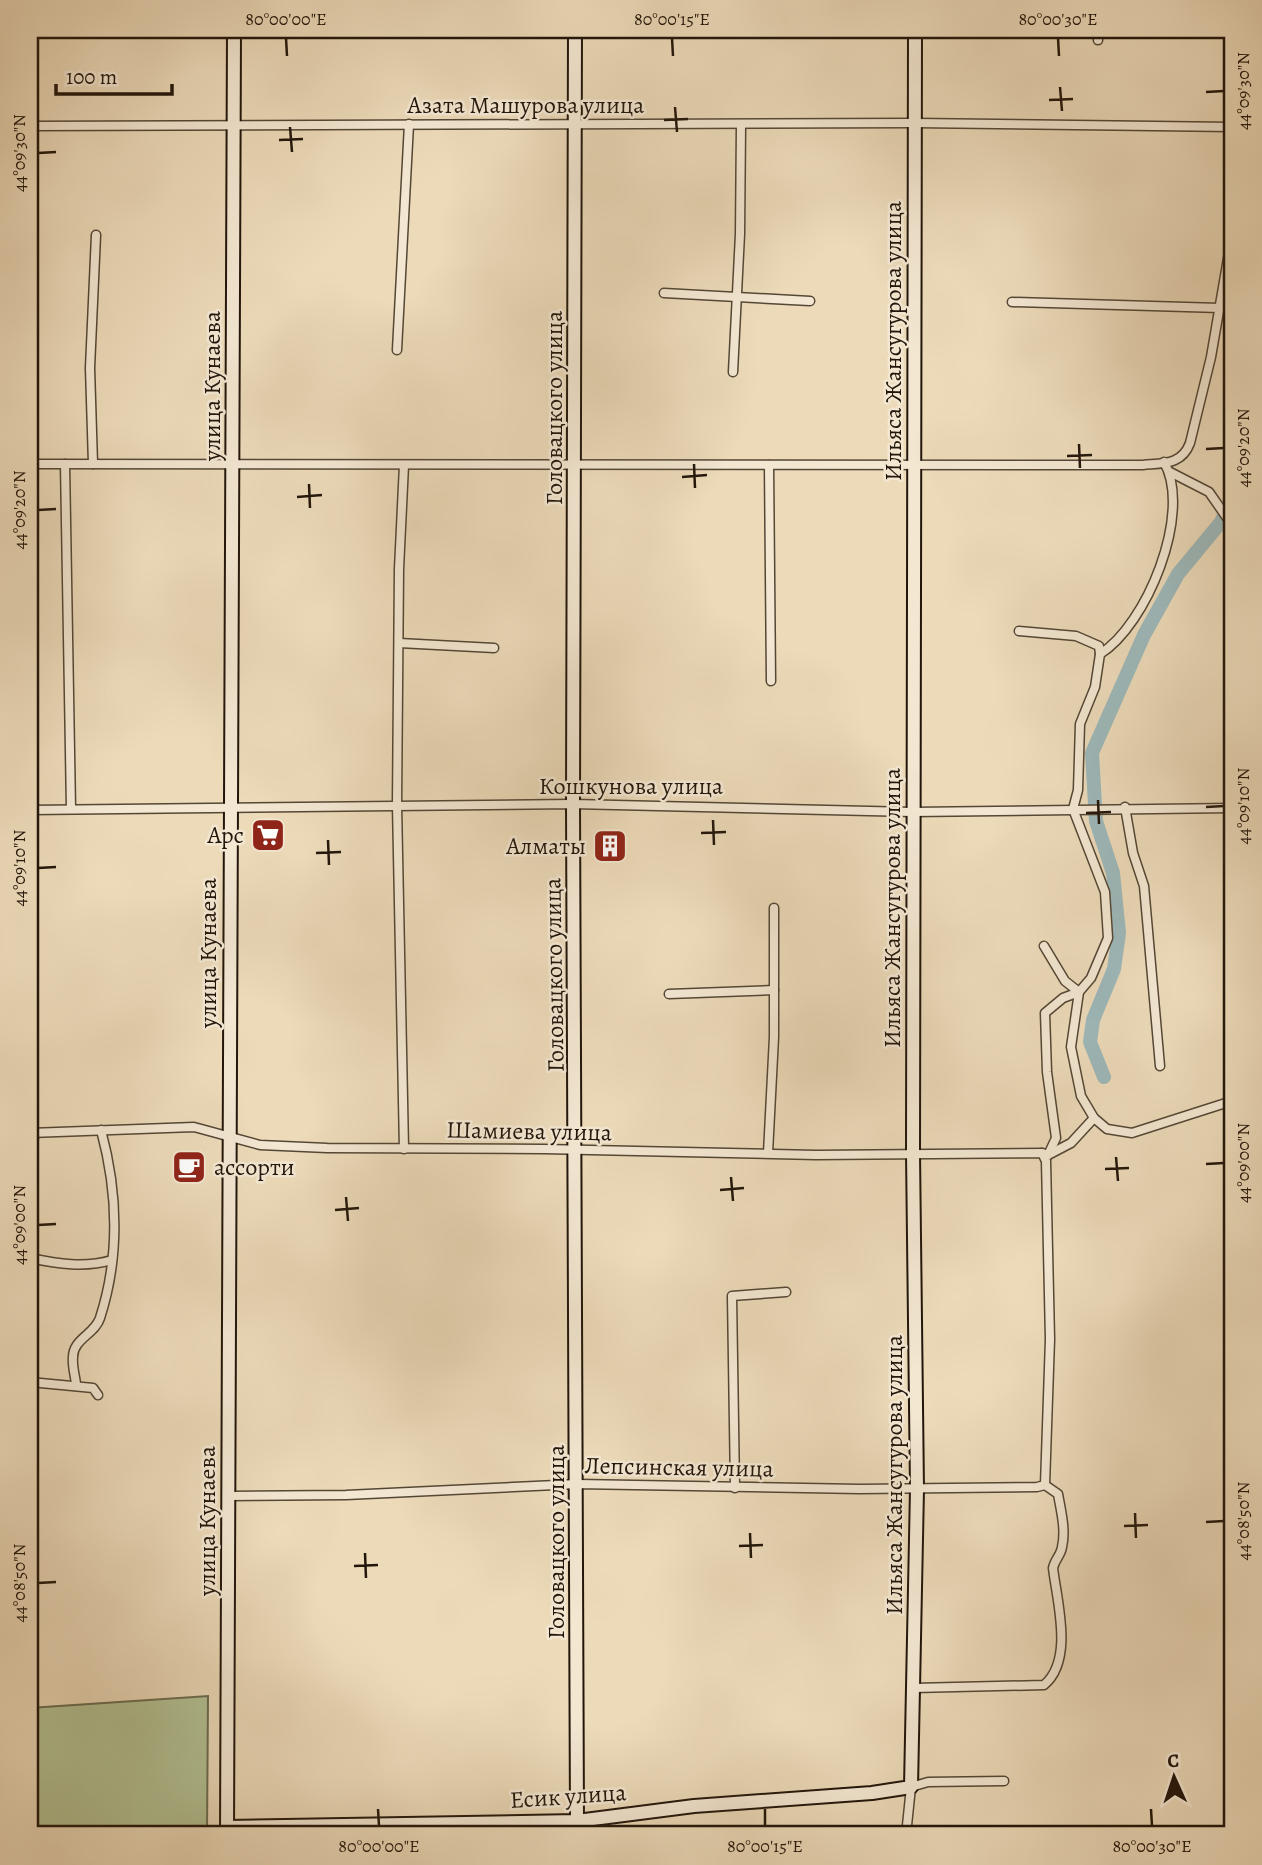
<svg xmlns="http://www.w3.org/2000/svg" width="1262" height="1865" font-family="Alegreya,serif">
	<rect width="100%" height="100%" fill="#ecdab9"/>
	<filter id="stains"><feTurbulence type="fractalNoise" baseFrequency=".00286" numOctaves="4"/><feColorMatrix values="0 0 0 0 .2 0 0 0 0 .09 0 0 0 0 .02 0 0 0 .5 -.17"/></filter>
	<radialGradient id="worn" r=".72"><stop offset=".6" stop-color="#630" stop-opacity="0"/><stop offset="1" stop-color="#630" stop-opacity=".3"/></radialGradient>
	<path fill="#b2c194" stroke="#6a6c50" stroke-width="2" d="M208 1696 207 1835H30V1708Z"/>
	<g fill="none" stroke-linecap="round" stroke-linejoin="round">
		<path stroke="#9db8ba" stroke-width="14" d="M1104 1077 1090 1042 1093 1020 1114 969 1119 933 1113 873 1096 821 1092 753 1144 635 1178 574 1221 522 1232 498"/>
		<g stroke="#544736" stroke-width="11">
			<g id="street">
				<path d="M1098 30V40"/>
				<path d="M30 126 915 123 1232 127"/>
				<path d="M664 293 810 301"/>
				<path d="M1012 302 1220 308"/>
				<path d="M397 350 409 124"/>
				<path d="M733 372 740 234 741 125"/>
				<path d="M30 464 1143 465C1163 463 1182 465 1190 443L1211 357 1232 235"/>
				<path d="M65 464 71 809"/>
				<path d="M93 464 90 368 96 235"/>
				<path d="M769 465 771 681"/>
				<path d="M1170 472 1209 492 1232 525"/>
				<path d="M1019 631 1076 636 1099 646 1100 654"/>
				<path d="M399 643 494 648"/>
				<path d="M1125 807 1133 853 1144 886 1160 1066"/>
				<path d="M30 810 573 804 912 812 1232 808"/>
				<path d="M1044 946 1065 981 1079 992 1071 1047 1081 1096 1094 1118"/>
				<path d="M669 994 774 990"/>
				<path d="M30 1133 194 1127 260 1145 327 1148 544 1149 816 1155 1042 1153 1046 1161 1050 1339 1045 1485"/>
				<path d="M404 1149 397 805 399 569 404 465"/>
				<path d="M768 1153 774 1037V908"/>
				<path d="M1042 1153 1048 1155 1056 1138 1047 1072 1045 1013 1063 998 1079 992 1091 978 1108 938 1105 892 1073 809 1078 790 1080 724 1095 687 1100 654C1146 626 1193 513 1164 462"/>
				<path d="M1048 1155 1071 1143 1094 1118 1107 1129 1132 1133 1232 1101"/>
				<path d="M30 1204 34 1132"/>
				<path d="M30 1258C58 1264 85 1268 112 1260"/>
				<path d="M30 1382 93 1388 98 1395"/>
				<path d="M76 1384C75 1375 72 1366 73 1357 73 1339 95 1334 100 1318 120 1256 118 1193 101 1130"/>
				<path d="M735 1488 732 1296 786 1292"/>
				<path d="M227 1496 346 1495 577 1484 860 1489 1037 1487 1045 1485"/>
				<path d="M914 1688 1044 1685C1074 1660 1057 1602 1053 1568 1055 1559 1061 1555 1062 1547 1066 1530 1061 1511 1058 1494L1045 1485"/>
				<path d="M576 1835 577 1821"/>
				<path d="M906 1835 911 1787 928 1782 1004 1781"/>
			</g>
		</g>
		<g stroke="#22160b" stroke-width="16">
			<g id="secondary">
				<path d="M575 30 573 804 577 1821"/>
				<path d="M227 1827 577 1821 694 1806 872 1793 911 1787 917 1489 913 1153 915 30"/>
				<path d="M227 1835 234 30"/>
			</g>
		</g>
		<use href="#street" stroke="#f3e7d2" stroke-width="8"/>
		<use href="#secondary" stroke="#f3e7d2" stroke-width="12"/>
	</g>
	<path fill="none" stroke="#22160b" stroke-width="2.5" d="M286 38 287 56M672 38 673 56M1058 38 1059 56M1060 87 1062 111M1206 92 1224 91M1049 100 1073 99M675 107 677 132M664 120 688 119M290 127 292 152M279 140 303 139M38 153 56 152M1079 444 1080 468M1206 449 1224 448M1067 456 1092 455M694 464 695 488M682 477 707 475M309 484 310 508M297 497 322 495M38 510 56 509M1098 800 1099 824M1206 807 1224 806M1086 813 1111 812M713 820 714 845M701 833 726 832M328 840 329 865M316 853 341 852M38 868 56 867M1116 1157 1118 1181M1206 1164 1224 1163M1105 1169 1129 1168M731 1177 733 1201M720 1190 744 1188M346 1197 348 1221M335 1210 359 1208M38 1225 56 1224M1135 1513 1136 1538M1206 1522 1224 1521M1124 1526 1148 1525M750 1533 751 1558M739 1546 763 1545M365 1553 366 1578M354 1566 378 1565M38 1583 56 1582M378 1809 379 1826M765 1809V1826M1151 1809 1152 1826"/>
	<defs>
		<g id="supermarket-square" transform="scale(1.75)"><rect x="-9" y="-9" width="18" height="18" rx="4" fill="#8f2418" stroke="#f3e7d2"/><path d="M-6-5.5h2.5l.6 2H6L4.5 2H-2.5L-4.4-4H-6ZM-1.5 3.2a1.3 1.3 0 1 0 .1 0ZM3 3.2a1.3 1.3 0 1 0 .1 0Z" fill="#fff"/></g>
		<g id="building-square" transform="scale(1.75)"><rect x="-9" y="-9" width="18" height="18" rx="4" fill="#8f2418" stroke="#f3e7d2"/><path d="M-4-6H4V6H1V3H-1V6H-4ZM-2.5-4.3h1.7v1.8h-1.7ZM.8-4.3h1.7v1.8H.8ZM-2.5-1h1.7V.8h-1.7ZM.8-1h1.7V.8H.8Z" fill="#fff"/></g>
		<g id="cafe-square" transform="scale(1.75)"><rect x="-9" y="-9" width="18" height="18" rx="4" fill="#8f2418" stroke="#f3e7d2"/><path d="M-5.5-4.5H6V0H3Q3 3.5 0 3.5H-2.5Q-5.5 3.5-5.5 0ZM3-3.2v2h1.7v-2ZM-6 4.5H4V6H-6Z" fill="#fff"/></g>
	</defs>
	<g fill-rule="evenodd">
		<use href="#supermarket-square" x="268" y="835"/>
		<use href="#building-square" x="610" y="846"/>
		<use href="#cafe-square" x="189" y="1167"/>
	</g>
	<g text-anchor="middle" stroke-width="5" stroke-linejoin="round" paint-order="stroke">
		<g font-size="24" fill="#22160b" stroke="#f3e7d2">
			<text x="526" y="113">Азата Машурова улица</text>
			<text transform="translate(893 341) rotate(-90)" y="8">Ильяса Жансугурова улица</text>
			<text transform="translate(212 386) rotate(-90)" y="8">улица Кунаева</text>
			<text transform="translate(554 408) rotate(-90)" y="8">Головацкого улица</text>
			<text x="631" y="794">Кошкунова улица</text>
			<text transform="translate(892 908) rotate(-90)" y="8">Ильяса Жансугурова улица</text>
			<text transform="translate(208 953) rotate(-90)" y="8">улица Кунаева</text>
			<text transform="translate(554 975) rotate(-91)" y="8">Головацкого улица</text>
			<text transform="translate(529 1131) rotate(1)" y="8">Шамиева улица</text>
			<text transform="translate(679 1467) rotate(1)" y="8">Лепсинская улица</text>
			<text transform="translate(894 1475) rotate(-90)" y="8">Ильяса Жансугурова улица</text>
			<text transform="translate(207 1521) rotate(-90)" y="8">улица Кунаева</text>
			<text transform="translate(556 1542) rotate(-90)" y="8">Головацкого улица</text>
			<text transform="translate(568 1796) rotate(-4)" y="8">Есик улица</text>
		</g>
		<g font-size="24" fill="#22160b" stroke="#f3e7d2" text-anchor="end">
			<text x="244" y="843">Арс</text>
			<text x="586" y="854">Алматы</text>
			<text x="214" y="1175" text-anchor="start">ассорти</text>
		</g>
	</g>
	<rect width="1262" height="1865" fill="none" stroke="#ecdab9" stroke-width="77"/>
	<g transform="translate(1174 1777) rotate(357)" stroke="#f3e7d2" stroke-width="5" paint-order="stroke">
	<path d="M0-5L12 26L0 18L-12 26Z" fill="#22160b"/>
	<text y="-10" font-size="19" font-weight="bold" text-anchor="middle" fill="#22160b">С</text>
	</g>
	<path d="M56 84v10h116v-10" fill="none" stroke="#22160b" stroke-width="3.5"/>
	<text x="66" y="84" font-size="21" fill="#22160b" stroke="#f3e7d2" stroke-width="5" paint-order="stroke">100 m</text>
	<rect x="38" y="38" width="1186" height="1788" fill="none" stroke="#22160b" stroke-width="2.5"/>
	<g font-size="18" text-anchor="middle" fill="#22160b">
		<text x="286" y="25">80°00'00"E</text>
		<text x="672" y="25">80°00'15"E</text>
		<text x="1058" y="25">80°00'30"E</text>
		<text transform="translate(1243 91) rotate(-90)" y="6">44°09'30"N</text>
		<text transform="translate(19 153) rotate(-90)" y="6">44°09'30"N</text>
		<text transform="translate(1243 448) rotate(-90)" y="6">44°09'20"N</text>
		<text transform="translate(19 510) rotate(-90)" y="6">44°09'20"N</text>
		<text transform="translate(1243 806) rotate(-90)" y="6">44°09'10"N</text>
		<text transform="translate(19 868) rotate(-90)" y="6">44°09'10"N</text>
		<text transform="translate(1243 1163) rotate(-90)" y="6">44°09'00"N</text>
		<text transform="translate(19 1225) rotate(-90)" y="6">44°09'00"N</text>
		<text transform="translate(1243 1521) rotate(-90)" y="6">44°08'50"N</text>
		<text transform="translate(19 1583) rotate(-90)" y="6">44°08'50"N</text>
		<text x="379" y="1852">80°00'00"E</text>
		<text x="765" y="1852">80°00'15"E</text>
		<text x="1152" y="1852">80°00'30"E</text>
	</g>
	<rect width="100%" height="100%" filter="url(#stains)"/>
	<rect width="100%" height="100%" fill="url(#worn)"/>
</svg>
